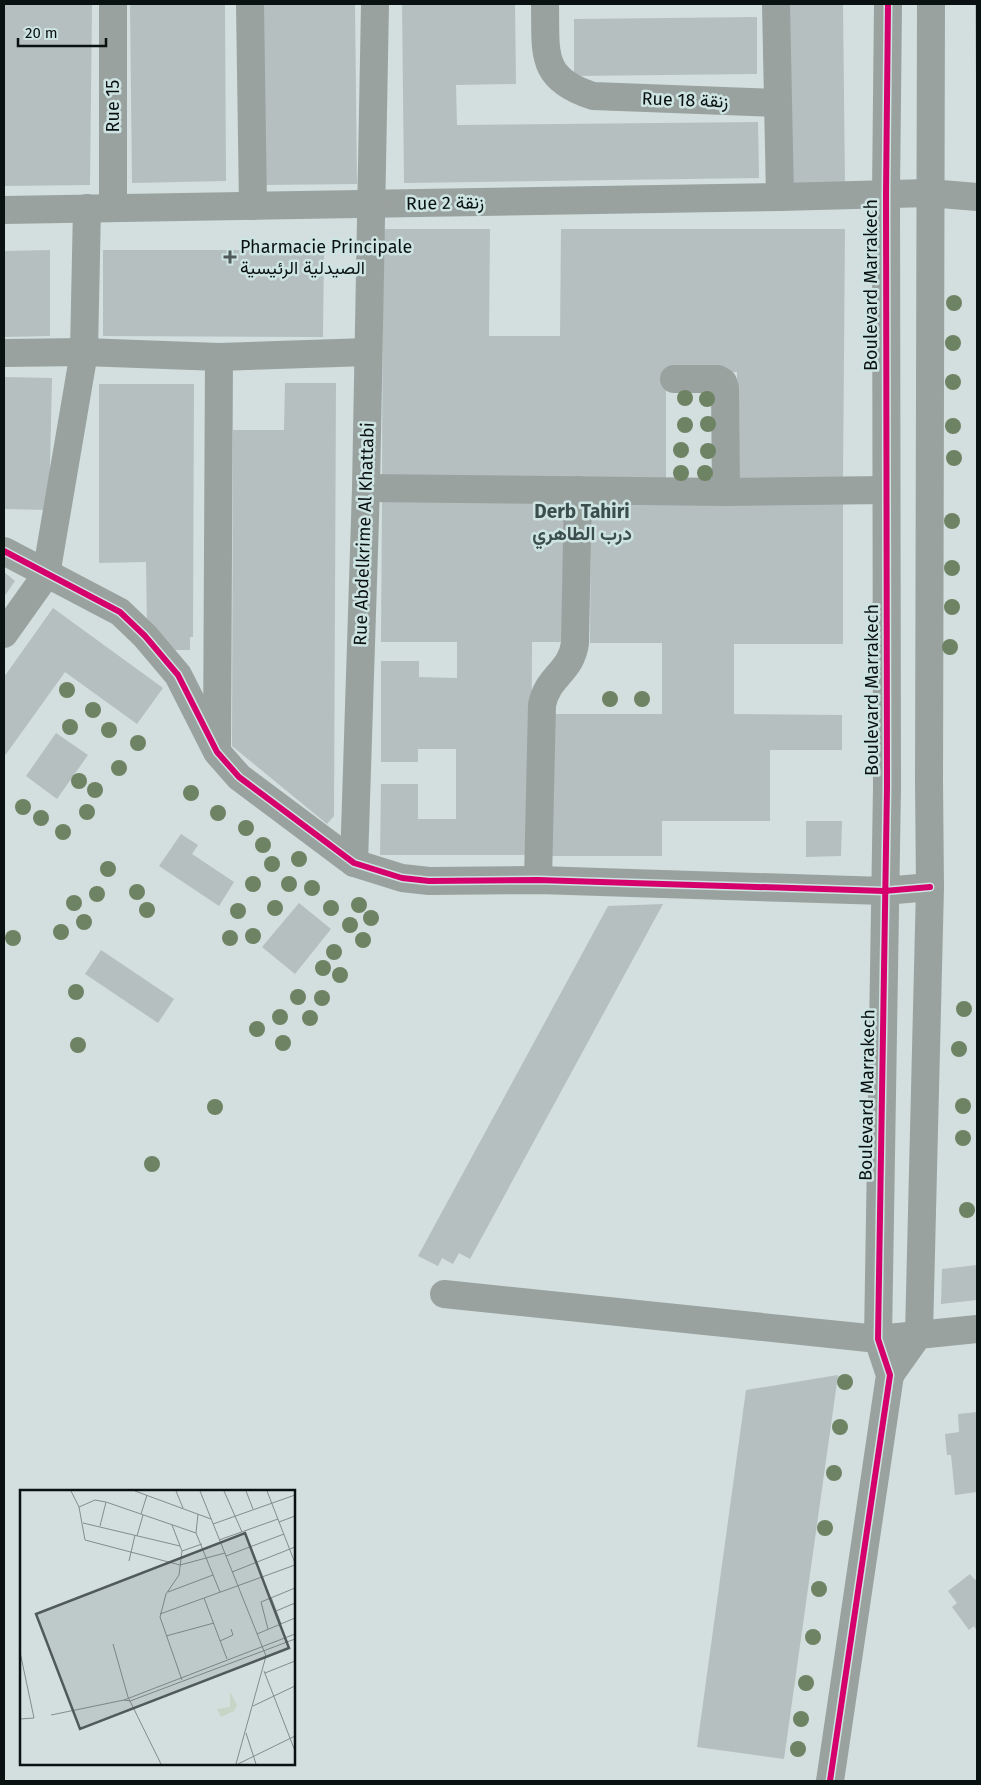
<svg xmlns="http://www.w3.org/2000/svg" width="981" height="1785" font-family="'Fira Sans',Vazirmatn,sans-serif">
	<rect width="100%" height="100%" fill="#d2dfde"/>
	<g fill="#b5bfc0">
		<path d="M4 4H92L90 185 4 186Z"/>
		<path d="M130 4H225L226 181 132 183Z"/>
		<path d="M263 4H355L357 184 265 185Z"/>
		<path d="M402 4H515L516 84 456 85 457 125 758 122 759 178 404 183Z"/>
		<path d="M785 4H843L845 187 787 188Z"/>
		<path d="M975 4H977V82H976Z"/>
		<path d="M757 17V74L574 76V19Z"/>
		<path d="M383 229H490L489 336H560L561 229H845L843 480 737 479V372H666V479H382Z"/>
		<path d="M50 250V336L4 337V251Z"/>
		<path d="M103 250H324L323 337 103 336Z"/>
		<path d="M4 377 52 378 49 510 4 509Z"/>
		<path d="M285 383H336L334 816 327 824 232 746 233 430H284Z"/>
		<path d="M99 384H194L193 637H190V650H175L147 629 146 562 99 563Z"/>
		<path d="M382 500H564V642H532L531 855H380L381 784H418V819H456V749H418V762H381V661H419V677L457 678V642H381Z"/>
		<path d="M591 501H843V644H734V714L842 715V750H770V821H662V856H552L553 714H662V643H590Z"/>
		<path d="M4 572 15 581 4 597Z"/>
		<path d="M53 608 163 688 137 724 65 672 4 757V677Z"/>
		<path d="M56 733 88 755 57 799 26 776Z"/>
		<path d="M806 821H842L841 856 806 857Z"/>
		<path d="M181 834 198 845 192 854 234 882 219 906 159 866Z"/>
		<path d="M299 903 331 929 295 974 262 947Z"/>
		<path d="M663 904 470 1259 459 1253 453 1264 442 1258 438 1266 418 1256 608 906Z"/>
		<path d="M101 950 174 999 158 1023 85 974Z"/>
		<path d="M977 1265V1300L941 1304 942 1269Z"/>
		<path d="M838 1375 784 1759 697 1747 746 1390Z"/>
		<path d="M977 1412V1492L955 1495 951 1455H947L945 1434 959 1432 958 1414Z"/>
		<path d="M970 1574 975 1580 977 1578V1631L974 1626 969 1630 952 1607 957 1603 948 1591Z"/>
	</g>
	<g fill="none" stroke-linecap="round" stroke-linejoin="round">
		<g stroke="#9aa29f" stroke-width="28">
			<path d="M250 4 253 206"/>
			<path d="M545 4C546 53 539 79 593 96L777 103"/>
			<path d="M776 4 780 197"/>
			<path d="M113 208V4"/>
			<path d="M4 210 780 197 929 193 977 197"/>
			<path d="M4 353 84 352 219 357 368 352"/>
			<path d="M674 379H718L723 382 725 388 726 492"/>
			<path d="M366 488 726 492 886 490"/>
			<path d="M4 551 120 612 145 636 178 675 217 752 239 777 354 863 402 878 429 881 538 880 884 891 930 887"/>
			<path d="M4 634 46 575 84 352 87 208"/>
			<path d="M217 746 219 357"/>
			<path d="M354 863 366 488 375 4"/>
			<path d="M538 880 542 705C548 675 571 673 575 643L578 490"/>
			<path d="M444 1294 878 1339 977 1329"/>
			<path d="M890 1375 919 1334 930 887 929 782 931 4"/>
			<path d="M830 1781 890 1375 878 1339 887 787 886 193 888 4"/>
		</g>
		<g stroke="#cde4e2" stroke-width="9">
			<g id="cycleway">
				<path d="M4 551 120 612 145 636 178 675 217 752 239 777 354 863 402 878 429 881 538 880 884 891 930 887"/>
				<path d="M830 1781 890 1375 878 1339 887 787 886 193 888 4"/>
			</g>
		</g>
		<use href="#cycleway" stroke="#d6006c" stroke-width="6"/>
	</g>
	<g fill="#6e8264">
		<circle cx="954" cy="303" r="8"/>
		<circle cx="953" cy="343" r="8"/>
		<circle cx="953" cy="382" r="8"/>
		<circle cx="685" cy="398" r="8"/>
		<circle cx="707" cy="399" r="8"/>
		<circle cx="708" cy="424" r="8"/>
		<circle cx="685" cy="425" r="8"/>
		<circle cx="953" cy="426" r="8"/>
		<circle cx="681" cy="450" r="8"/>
		<circle cx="708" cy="451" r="8"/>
		<circle cx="954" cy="458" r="8"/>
		<circle cx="681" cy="473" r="8"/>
		<circle cx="705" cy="473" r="8"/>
		<circle cx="952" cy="521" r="8"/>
		<circle cx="952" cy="568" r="8"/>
		<circle cx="952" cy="607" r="8"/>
		<circle cx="950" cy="647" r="8"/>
		<circle cx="67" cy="690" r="8"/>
		<circle cx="610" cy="699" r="8"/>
		<circle cx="642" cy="699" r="8"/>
		<circle cx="93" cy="710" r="8"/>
		<circle cx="70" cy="727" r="8"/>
		<circle cx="109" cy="730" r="8"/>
		<circle cx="138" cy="743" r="8"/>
		<circle cx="119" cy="768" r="8"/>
		<circle cx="79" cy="781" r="8"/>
		<circle cx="95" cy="790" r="8"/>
		<circle cx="191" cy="793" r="8"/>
		<circle cx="23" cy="807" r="8"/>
		<circle cx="87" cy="812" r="8"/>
		<circle cx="218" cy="813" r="8"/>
		<circle cx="41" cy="818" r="8"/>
		<circle cx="246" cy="828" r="8"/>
		<circle cx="63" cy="832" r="8"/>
		<circle cx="263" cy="845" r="8"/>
		<circle cx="299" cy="859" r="8"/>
		<circle cx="272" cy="864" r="8"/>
		<circle cx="108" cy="869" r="8"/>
		<circle cx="253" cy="884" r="8"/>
		<circle cx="289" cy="884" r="8"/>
		<circle cx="312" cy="888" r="8"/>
		<circle cx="137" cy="892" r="8"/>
		<circle cx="97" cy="894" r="8"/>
		<circle cx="74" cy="903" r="8"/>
		<circle cx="359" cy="905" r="8"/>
		<circle cx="275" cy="908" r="8"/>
		<circle cx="331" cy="908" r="8"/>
		<circle cx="147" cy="910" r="8"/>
		<circle cx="238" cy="911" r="8"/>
		<circle cx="371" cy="918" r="8"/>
		<circle cx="84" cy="922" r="8"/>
		<circle cx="350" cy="925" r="8"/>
		<circle cx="61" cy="932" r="8"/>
		<circle cx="253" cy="936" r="8"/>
		<circle cx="13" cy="938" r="8"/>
		<circle cx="230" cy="938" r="8"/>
		<circle cx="363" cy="940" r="8"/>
		<circle cx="334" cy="952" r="8"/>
		<circle cx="323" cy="968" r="8"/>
		<circle cx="340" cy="975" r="8"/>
		<circle cx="76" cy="992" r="8"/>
		<circle cx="298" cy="997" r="8"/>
		<circle cx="322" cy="998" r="8"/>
		<circle cx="964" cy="1009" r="8"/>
		<circle cx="280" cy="1017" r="8"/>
		<circle cx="310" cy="1018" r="8"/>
		<circle cx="257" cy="1029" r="8"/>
		<circle cx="283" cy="1043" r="8"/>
		<circle cx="78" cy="1045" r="8"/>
		<circle cx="959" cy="1049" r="8"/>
		<circle cx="963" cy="1106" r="8"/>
		<circle cx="215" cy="1107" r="8"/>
		<circle cx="963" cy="1138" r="8"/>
		<circle cx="152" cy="1164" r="8"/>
		<circle cx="967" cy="1210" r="8"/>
		<circle cx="845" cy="1382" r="8"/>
		<circle cx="840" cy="1427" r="8"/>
		<circle cx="834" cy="1473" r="8"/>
		<circle cx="825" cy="1528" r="8"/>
		<circle cx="819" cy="1589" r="8"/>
		<circle cx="813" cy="1637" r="8"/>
		<circle cx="806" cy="1683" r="8"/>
		<circle cx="801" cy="1719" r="8"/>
		<circle cx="798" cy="1749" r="8"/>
	</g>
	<path fill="#505a59" stroke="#cde4e2" stroke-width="2" d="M227.5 249.5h5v5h5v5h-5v5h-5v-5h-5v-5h5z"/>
	<g text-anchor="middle" stroke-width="5" stroke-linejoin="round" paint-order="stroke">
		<g font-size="18" fill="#0a1211" stroke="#cde4e2">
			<text transform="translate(685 100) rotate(2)" y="6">Rue 18 زنقة</text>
			<text transform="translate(113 106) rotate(-90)" y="6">Rue 15</text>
			<text transform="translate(445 203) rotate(-1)" y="6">Rue 2 زنقة</text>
			<text transform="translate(871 285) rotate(-90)" y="6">Boulevard Marrakech</text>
			<text transform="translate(364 534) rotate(-88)" y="6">Rue Abdelkrime Al Khattabi</text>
			<text transform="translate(872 690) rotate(-90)" y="6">Boulevard Marrakech</text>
			<text transform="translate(867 1095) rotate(-89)" y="6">Boulevard Marrakech</text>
		</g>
		<g font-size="18" fill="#0a1211" stroke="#cde4e2" text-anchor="start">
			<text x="240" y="253">Pharmacie Principale<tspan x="240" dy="21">الصيدلية الرئيسية</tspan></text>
		</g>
		<g font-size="19" font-weight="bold" fill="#3b4e4d" stroke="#cde4e2">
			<text x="582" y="518">Derb Tahiri<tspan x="582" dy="22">درب الطاهري</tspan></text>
		</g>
	</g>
	<g transform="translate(20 1490)">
		<rect width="275" height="275" fill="#d2dfde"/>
		<path d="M210 202 217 215 214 221 201 227 197 219 210 217Z" fill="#c7d5c7"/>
		<path fill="none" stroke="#828d8c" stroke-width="1" d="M51 1 59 17 65 50 160 75 205 63M115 1 191 29M156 1 163 18M180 1 246 166 216 274M204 1 222 42M226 1 233 19M247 1 275 73M59 17 75 10 86 12 176 43M121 24 127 5M178 24 176 43 200 102M259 32 275 26M63 33 160 56M193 34 275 5M152 35 162 61 159 85 146 104 140 127 162 190M80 36 86 12M117 46 123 25M199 50 258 29M162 61 182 54M206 66 264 44M109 71 115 45M212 82 275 57M148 102 193 85M251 107 261 134M184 108 207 169M256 121 275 113M140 124 275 75M248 139 241 112 275 98M237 144 275 128M146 146 194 133M200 151 213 145 211 139M93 154 108 207 141 274M0 162 14 228 0 229M244 181 275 261M245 183 275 171M104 210 110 211 275 149M233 216 275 196M31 225 104 210 275 144M226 243 236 274M218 274 275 246"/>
		<path fill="#505a59" fill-opacity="0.15" stroke="#505a59" stroke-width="2.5" d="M225 43 269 158 60 239 16 124Z"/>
		<rect width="275" height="275" fill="none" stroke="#0a1211" stroke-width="2.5"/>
	</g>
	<rect width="981" height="1785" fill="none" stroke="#0a1211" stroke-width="10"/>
	<path d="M18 38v8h88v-8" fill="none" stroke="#0a1211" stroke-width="2.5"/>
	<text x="25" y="38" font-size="15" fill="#0a1211" stroke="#cde4e2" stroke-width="4" paint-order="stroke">20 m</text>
</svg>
